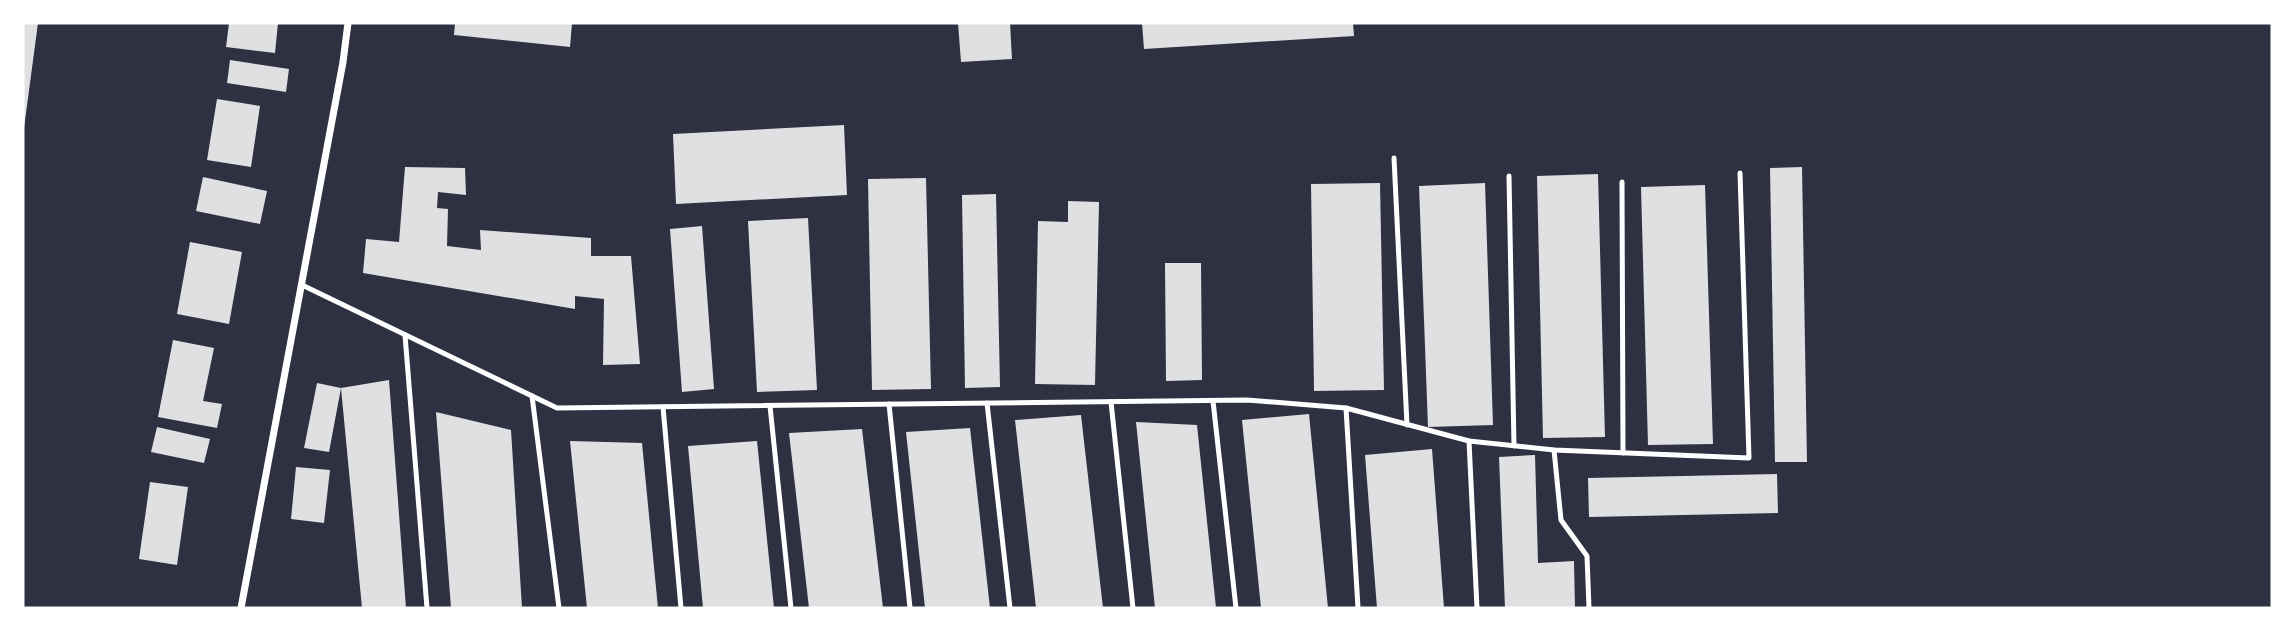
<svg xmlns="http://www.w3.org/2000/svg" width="2295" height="631" font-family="'Open Sans',sans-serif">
	<rect width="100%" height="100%" fill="#2d3142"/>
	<g fill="#e0e0e3">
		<path d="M23 23H38L24 128H23Z"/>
		<path d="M229 23H278L275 53 226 47Z"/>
		<path d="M455 23H572L570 47 454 35Z"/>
		<path d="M958 23H1010L1012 59 961 62Z"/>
		<path d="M1142 23H1353L1354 36 1144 49Z"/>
		<path d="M230 60 289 69 286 92 227 83Z"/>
		<path d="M217 99 260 106 251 167 207 160Z"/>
		<path d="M844 125 847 195 676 204 673 134Z"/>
		<path d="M405 167 465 168 466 195 438 192 437 208 448 209 447 246 481 250 480 230 591 238V256H631L640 364 603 365 604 299 575 296V309L363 273 366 239 399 242Z"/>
		<path d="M1802 167 1807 462H1775L1770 168Z"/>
		<path d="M1598 174 1605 437 1543 438 1537 176Z"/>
		<path d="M203 177 267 191 260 224 196 211Z"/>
		<path d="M926 178 931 389 872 390 868 179Z"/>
		<path d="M1380 183 1384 390 1314 391 1311 184Z"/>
		<path d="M1485 183 1493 425 1428 427 1419 186Z"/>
		<path d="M1705 185 1713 444 1648 445 1641 187Z"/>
		<path d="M996 194 1000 387 965 388 962 195Z"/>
		<path d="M1068 201 1099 202 1095 385 1035 384 1038 221 1068 222Z"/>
		<path d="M808 218 817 390 757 392 748 221Z"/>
		<path d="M702 226 714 389 682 392 670 229Z"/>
		<path d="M190 242 242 252 229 324 177 314Z"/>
		<path d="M1165 263H1201L1202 380 1166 381Z"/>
		<path d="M173 340 214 348 203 401 222 404 217 428 158 417Z"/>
		<path d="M389 380 406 608H362L341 388 329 452 304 448 317 383 341 388Z"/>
		<path d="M436 412 511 430 522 608H451Z"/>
		<path d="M1309 414 1328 608H1261L1242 420Z"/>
		<path d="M1081 415 1103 608H1036L1015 420Z"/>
		<path d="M1136 422 1197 425 1216 608H1155Z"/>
		<path d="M157 427 210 439 204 463 151 452Z"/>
		<path d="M970 428 990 608H925L906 432Z"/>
		<path d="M862 429 883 608H809L789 433Z"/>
		<path d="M570 441 642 443 658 608H587Z"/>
		<path d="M757 441 774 608H703L688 446Z"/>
		<path d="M1432 449 1444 608H1377L1365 455Z"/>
		<path d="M1535 455 1538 563 1574 561 1575 608H1505L1499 457Z"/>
		<path d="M296 467 330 470 324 523 291 519Z"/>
		<path d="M1777 474 1778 513 1589 517 1588 478Z"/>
		<path d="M150 482 188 487 177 565 139 559Z"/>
	</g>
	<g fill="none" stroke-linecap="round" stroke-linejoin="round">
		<g stroke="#fff" stroke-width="5">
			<path d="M1394 158 1407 425"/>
			<path d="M1509 176 1514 446"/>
			<path d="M1622 182 1623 453"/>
			<path d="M302 285 557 408 1247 400 1346 408 1469 441 1554 450 1749 458 1740 173"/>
			<path d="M405 335 427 608"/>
			<path d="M532 396 559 608"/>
			<path d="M1213 401 1236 608"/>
			<path d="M1111 402 1133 608"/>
			<path d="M987 403 1010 608"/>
			<path d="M889 404 910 608"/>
			<path d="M770 406 791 608"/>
			<path d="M663 407 681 608"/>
			<path d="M1346 408 1358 608"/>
			<path d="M1469 441 1477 608"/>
			<path d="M1554 450 1561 520 1587 556 1589 608"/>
		</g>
		<path stroke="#fff" stroke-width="7" d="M241 608 343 62 348 23"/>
	</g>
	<rect width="2295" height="631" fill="none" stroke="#ffffff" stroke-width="49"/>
</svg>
